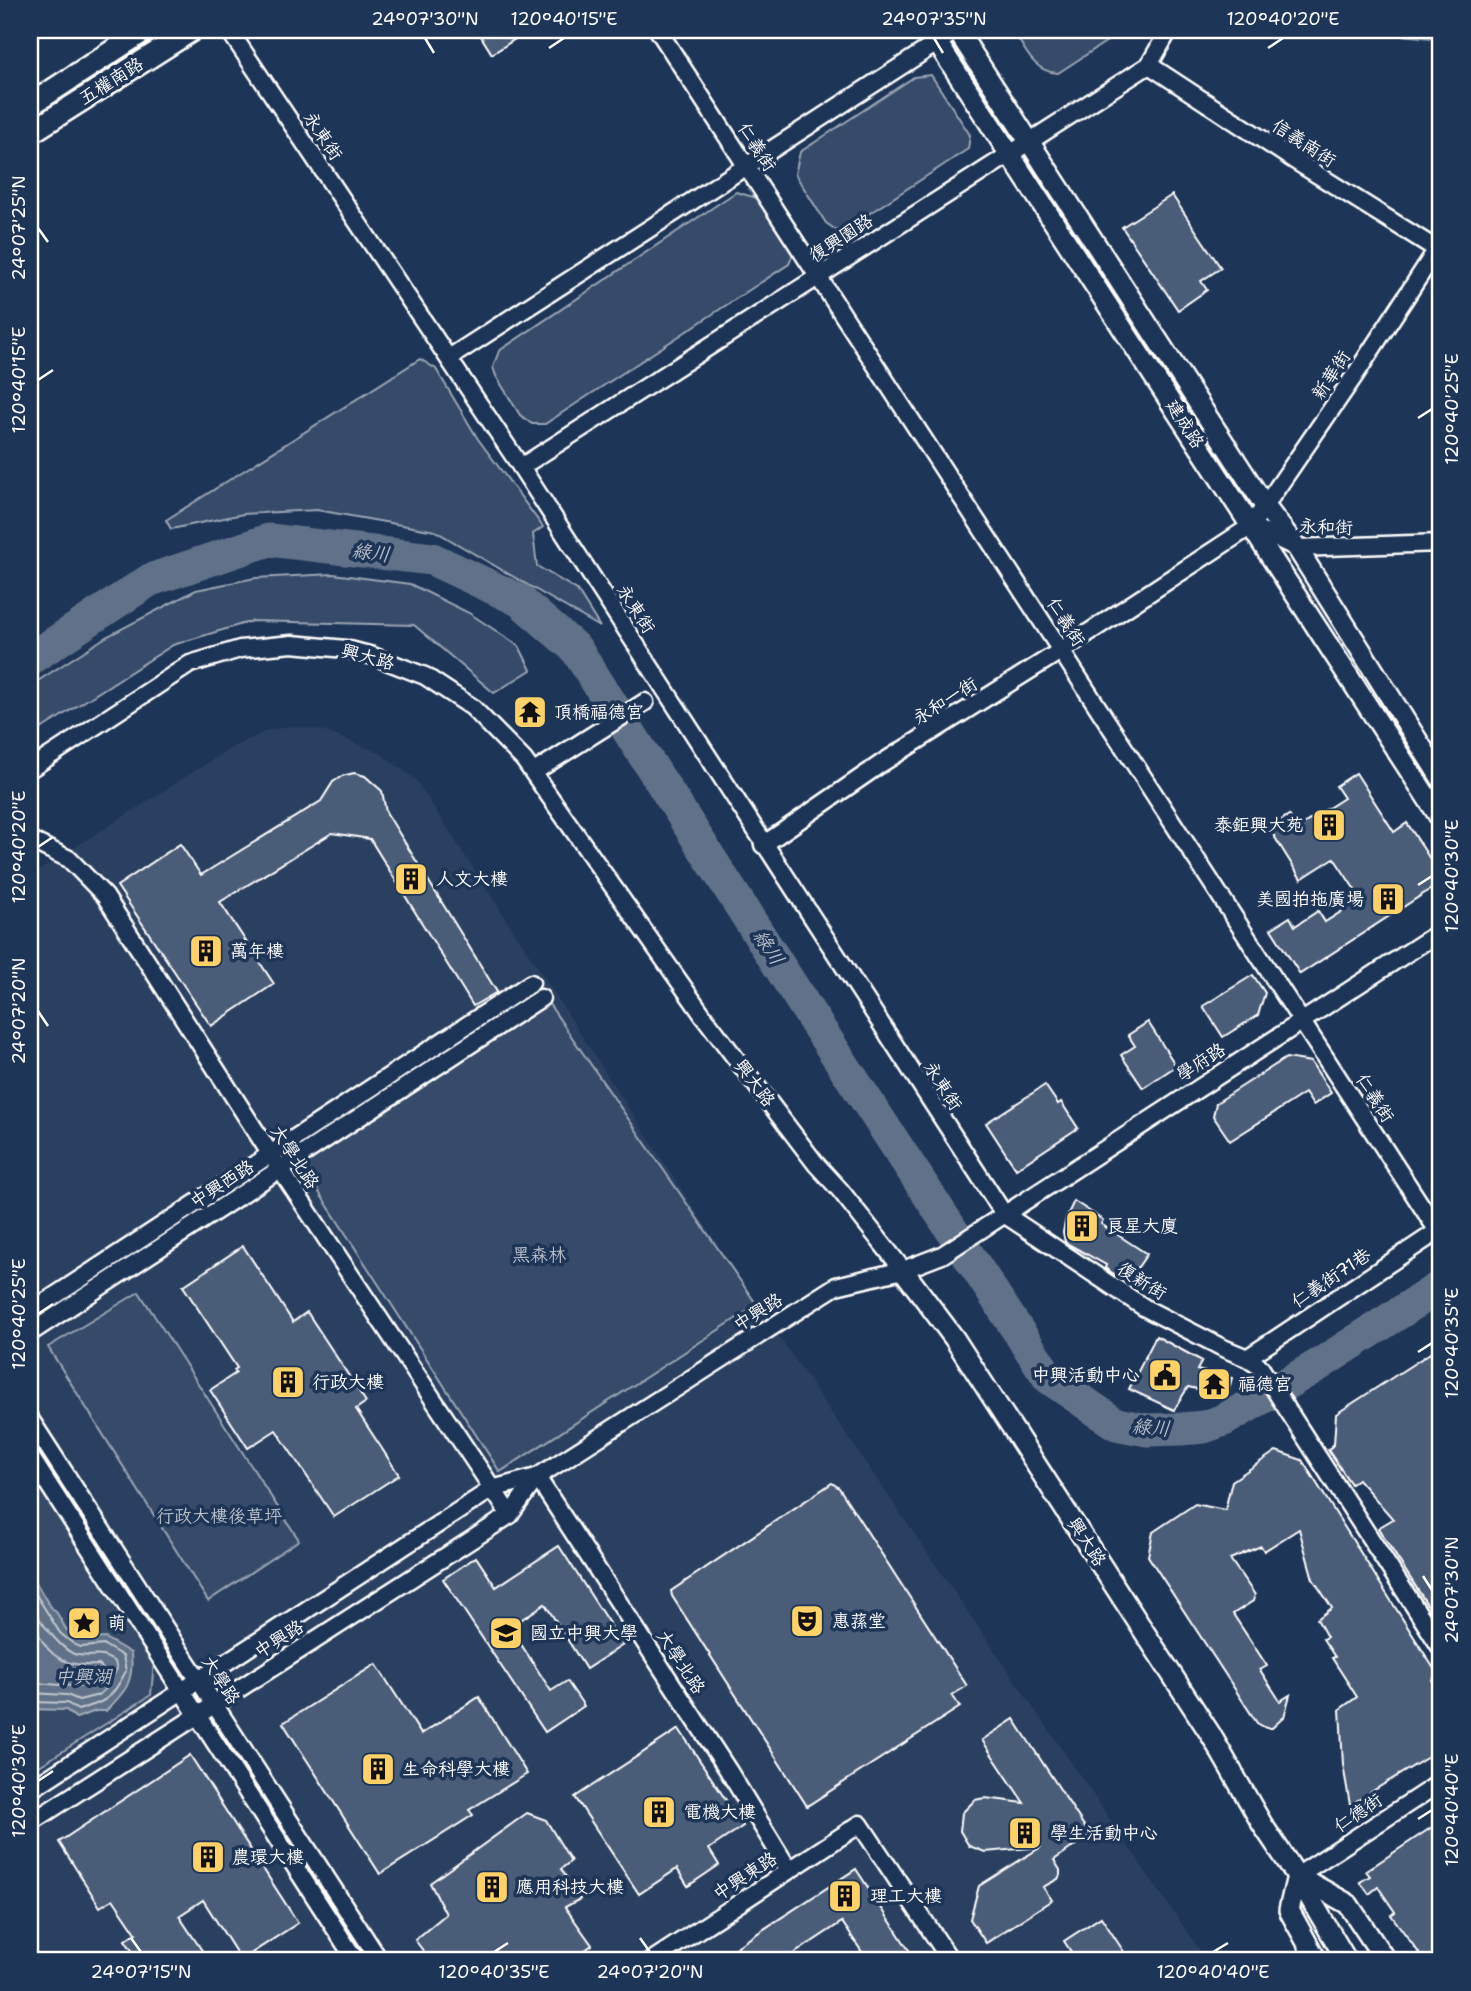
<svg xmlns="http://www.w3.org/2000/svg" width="1471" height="1991" font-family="'Shantell Sans','LXGW WenKai TC',sans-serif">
	<rect width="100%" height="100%" fill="#1d3557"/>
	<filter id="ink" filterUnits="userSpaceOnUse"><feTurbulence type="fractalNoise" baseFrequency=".0143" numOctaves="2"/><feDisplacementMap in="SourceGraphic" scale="14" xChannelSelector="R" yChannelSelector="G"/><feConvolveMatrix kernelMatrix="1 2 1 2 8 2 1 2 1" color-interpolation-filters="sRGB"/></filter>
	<g filter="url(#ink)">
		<path fill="#2a4161" d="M291 726 321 730 380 753 416 780 735 1272 1207 1961H30V876L231 748 269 730Z"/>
		<g fill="#364b69" stroke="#9aa5b4" stroke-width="2">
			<path d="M1013 30H1124L1058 73C1033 72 1025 49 1013 30Z"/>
			<path d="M1309 30H1441V39L1401 35 1322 33Z"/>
			<path d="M931 75 970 135 968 149 847 228 836 230 826 223 795 174 800 152 914 77Z"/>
			<path d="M736 192 757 198 793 254 789 264 545 424H532L520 415 496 376 493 367 499 351Z"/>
			<path d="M420 359 436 369 478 439 543 527 533 534 537 566 577 590 600 627 435 531 317 510 243 514 171 529 166 520Z"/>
			<path d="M333 574 410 584 469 613 519 646 531 670 494 693 414 625 252 621 173 645 30 736V686L106 637 196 590 255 578Z"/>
			<path d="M549 1004 757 1305 500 1472 302 1166Z"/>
			<path d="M139 1292 299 1540 208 1601 48 1347Z"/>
			<path d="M30 1459 155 1651 151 1695 30 1772Z"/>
		</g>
		<path fill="#617289" stroke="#a0aab8" stroke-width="2" d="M30 1565 34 1579 49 1605 57 1613 66 1629 80 1640 105 1638 131 1653C134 1682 126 1691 106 1711H96L76 1718 66 1710 30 1709Z"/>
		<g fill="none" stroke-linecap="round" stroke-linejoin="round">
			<g stroke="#c0c7d0" stroke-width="2">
				<path d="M30 1585 60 1633 75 1645 81 1647 104 1645 123 1656 126 1671C111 1700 107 1701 78 1710L67 1703 30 1702"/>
				<path d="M30 1604C38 1618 62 1653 78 1655 97 1658 97 1651 115 1662L117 1669 106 1688 99 1695 79 1700 67 1695 30 1693"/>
				<path d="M30 1623C36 1629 39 1635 43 1642 57 1664 76 1666 99 1665L104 1670 95 1684C75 1689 52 1683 30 1683"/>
			</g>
			<path stroke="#617289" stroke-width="33" d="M30 659 150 580 269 540 432 559 519 600 576 649 815 1022 1049 1378 1116 1424 1147 1430 1181 1429 1204 1427 1224 1420 1320 1364 1441 1286"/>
		</g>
		<g fill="#4a5d79" stroke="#fff" stroke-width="2">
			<path d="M477 30H529L492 54Z"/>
			<path d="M1172 195 1221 268 1201 281 1207 290 1178 310 1122 227Z"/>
			<path d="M354 773 365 776 382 791 386 812 497 992 473 1006 370 839 332 833 220 902 274 984 211 1026 117 886 180 844 201 875 321 801 333 782 342 776Z"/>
			<path d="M1356 773 1394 832 1407 823 1441 876 1437 885 1300 974 1271 929 1290 917 1295 926 1318 911 1325 922 1361 899 1334 858 1301 879 1269 828 1289 815 1297 828 1344 798 1336 786Z"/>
			<path d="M1253 975 1265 993 1258 1015 1223 1037 1203 1006Z"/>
			<path d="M1148 1022 1176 1066 1143 1088 1121 1055 1135 1046 1128 1035Z"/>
			<path d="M1286 1058 1311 1062 1331 1093 1313 1105 1305 1093 1230 1141 1213 1116 1216 1103Z"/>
			<path d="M1045 1085 1058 1104 1061 1102 1078 1128 1016 1169 986 1123Z"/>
			<path d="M1074 1201 1103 1220 1101 1224 1147 1254 1127 1283 1105 1268 1106 1265 1065 1242 1063 1232 1066 1218Z"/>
			<path d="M243 1246 293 1322 307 1312 366 1402 356 1409 399 1475 334 1517 276 1430 248 1448 210 1390 236 1373 234 1370 237 1368 183 1286Z"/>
			<path d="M1156 1336 1202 1361 1197 1370 1232 1378 1227 1396 1188 1387 1174 1410 1129 1389Z"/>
			<path d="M1441 1346V1626L1378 1528 1393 1519 1358 1479 1351 1484 1328 1450 1334 1444 1336 1414Z"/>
			<path d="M1276 1451 1302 1460 1438 1675 1432 1680 1441 1694V1749L1350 1805 1343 1765 1340 1709 1357 1697 1332 1658 1335 1657 1323 1639 1327 1637 1317 1619 1332 1608 1313 1579 1299 1529 1264 1551 1261 1546 1230 1559 1255 1595 1253 1601 1233 1614 1267 1666 1260 1670 1280 1701 1290 1695 1284 1717 1272 1728H1266L1257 1723 1148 1556 1153 1532 1195 1504 1225 1510 1232 1481Z"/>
			<path d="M832 1483 839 1488 967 1686 952 1695 960 1707 807 1806 672 1596 671 1591Z"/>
			<path d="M559 1546 623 1645 586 1669 545 1604 510 1627 551 1691 567 1681 584 1706 545 1732 443 1579 476 1557 496 1587Z"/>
			<path d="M376 1664 421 1734 479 1697 527 1774 469 1810 473 1815 380 1874 283 1723Z"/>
			<path d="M1014 1719 1090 1835 1054 1860 1060 1870V1875L1058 1879 1043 1887 1052 1900 986 1943 970 1919 979 1886 1041 1847 985 1852 969 1846 960 1831 962 1813 975 1800 985 1798 1024 1803 982 1740Z"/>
			<path d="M679 1729 743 1826 709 1849 719 1865 688 1886 677 1869 639 1894 575 1797Z"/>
			<path d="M190 1755 298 1923 241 1960 203 1900 179 1916 209 1961H139L125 1940 136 1933 113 1899 100 1907 59 1842Z"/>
			<path d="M527 1813 546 1820 571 1861 561 1869 580 1899 565 1907 592 1945 570 1961H431L415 1940 446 1914 430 1883Z"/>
			<path d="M1441 1821V1961H1406L1419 1953 1391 1915 1395 1912 1378 1887 1369 1894 1360 1882 1370 1876 1366 1871Z"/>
			<path d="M856 1869 916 1961H868L842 1922 783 1961H715Z"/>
			<path d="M1101 1917 1130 1961H1077L1064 1941Z"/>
		</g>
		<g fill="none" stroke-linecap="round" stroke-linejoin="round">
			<g stroke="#fff" stroke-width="21">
				<g id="minor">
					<path d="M229 30 521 467 1004 1214 1145 1308 1223 1348 1247 1358 1260 1367 1441 1648"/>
					<path d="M658 30 1441 1236"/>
					<path d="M1149 65 1294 160 1441 252"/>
					<path d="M449 358 957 30"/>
					<path d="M521 467 1149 65 1169 30"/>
					<path d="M1251 526 1355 375 1441 243"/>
					<path d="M30 769 190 664 240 649 292 644 346 649 373 656 425 676 472 707 524 760 705 1018 816 1164 840 1190 903 1270"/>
					<path d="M534 772 645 702"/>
					<path d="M30 840 69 859 105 896 280 1169 510 1515"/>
					<path d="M763 845 882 763 1062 650 1251 526 1297 548 1441 543"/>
					<path d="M30 1312 531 983"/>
					<path d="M30 1333 541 998"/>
					<path d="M1247 1358 1441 1229"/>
					<path d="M30 1419 380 1961"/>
					<path d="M30 1456 356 1961"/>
					<path d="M537 1477 728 1770 789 1870"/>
					<path d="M30 1790 492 1489 537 1477 836 1286 903 1270 942 1255 1441 931"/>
					<path d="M30 1823 510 1515 537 1477"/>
					<path d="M1297 1876 1441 1782"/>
					<path d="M651 1961 860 1824 951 1961"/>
				</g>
			</g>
			<g stroke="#fff" stroke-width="24">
				<g id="tertiary">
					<path d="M929 30 1441 819"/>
					<path d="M957 30 1265 506 1297 548 1441 778"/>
					<path d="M903 1270 954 1338 1211 1735 1262 1824 1297 1876 1347 1961"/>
					<path d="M1297 1876 1289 1910 1317 1961"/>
					<path d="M1298 1876 1348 1904 1386 1961"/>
				</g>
			</g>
			<g stroke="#fff" stroke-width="26">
				<g id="secondary">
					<path d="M30 105 145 30"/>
					<path d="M30 133 192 30"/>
				</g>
			</g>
			<use href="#minor" stroke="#1d3557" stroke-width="16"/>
			<use href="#tertiary" stroke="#1d3557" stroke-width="19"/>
			<use href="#secondary" stroke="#1d3557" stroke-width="21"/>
		</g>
	</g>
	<path fill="none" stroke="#fff" stroke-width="2.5" d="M425 38 434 53M934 38 943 53M549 48 564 38M1268 48 1283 38M38 228 48 242M38 380 53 370M1418 418 1432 409M38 847 53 837M1418 885 1432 876M38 1011 48 1026M38 1314 53 1304M1418 1352 1432 1343M1423 1576 1432 1590M38 1781 53 1771M1418 1819 1432 1810M131 1938 141 1952M640 1938 650 1952M494 1952 508 1943M1213 1952 1228 1943"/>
	<defs>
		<g id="temple-square" transform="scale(1.75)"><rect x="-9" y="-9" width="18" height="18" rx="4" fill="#ffd166" stroke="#1d3557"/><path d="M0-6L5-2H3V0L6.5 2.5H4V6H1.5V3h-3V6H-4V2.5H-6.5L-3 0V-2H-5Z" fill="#111"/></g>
		<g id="building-square" transform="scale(1.75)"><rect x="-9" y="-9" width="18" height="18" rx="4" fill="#ffd166" stroke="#1d3557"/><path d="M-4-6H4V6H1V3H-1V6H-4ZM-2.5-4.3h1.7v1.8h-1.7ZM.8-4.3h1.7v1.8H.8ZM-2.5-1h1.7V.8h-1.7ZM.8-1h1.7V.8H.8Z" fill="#111"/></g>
		<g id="civic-square" transform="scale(1.75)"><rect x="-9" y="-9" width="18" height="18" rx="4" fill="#ffd166" stroke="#1d3557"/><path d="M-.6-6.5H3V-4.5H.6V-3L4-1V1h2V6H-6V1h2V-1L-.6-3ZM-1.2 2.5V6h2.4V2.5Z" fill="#111"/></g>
		<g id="theatre-square" transform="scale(1.75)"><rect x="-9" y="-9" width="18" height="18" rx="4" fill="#ffd166" stroke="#1d3557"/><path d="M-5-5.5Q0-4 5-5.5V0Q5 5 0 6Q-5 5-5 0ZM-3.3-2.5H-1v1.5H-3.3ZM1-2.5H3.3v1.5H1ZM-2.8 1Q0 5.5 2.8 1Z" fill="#111"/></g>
		<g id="sight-square" transform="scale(1.75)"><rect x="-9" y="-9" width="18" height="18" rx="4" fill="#ffd166" stroke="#1d3557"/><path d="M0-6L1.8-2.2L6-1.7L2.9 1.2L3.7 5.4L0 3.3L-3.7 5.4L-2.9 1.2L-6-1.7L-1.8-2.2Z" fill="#111"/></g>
		<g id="university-square" transform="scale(1.75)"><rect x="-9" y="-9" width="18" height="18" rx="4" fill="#ffd166" stroke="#1d3557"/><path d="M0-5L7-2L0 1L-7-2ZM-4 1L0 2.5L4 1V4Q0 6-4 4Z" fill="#111"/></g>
	</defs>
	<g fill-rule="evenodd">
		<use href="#temple-square" x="530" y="712"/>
		<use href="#building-square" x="1329" y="825"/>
		<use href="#building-square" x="411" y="879"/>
		<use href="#building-square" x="1388" y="899"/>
		<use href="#building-square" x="206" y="951"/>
		<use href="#building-square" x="1082" y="1226"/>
		<use href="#civic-square" x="1165" y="1375"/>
		<use href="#building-square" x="288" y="1382"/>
		<use href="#temple-square" x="1214" y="1384"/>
		<use href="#theatre-square" x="807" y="1621"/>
		<use href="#sight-square" x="84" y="1623"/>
		<use href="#university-square" x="506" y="1633"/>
		<use href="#building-square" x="378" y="1769"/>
		<use href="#building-square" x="659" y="1812"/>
		<use href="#building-square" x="1025" y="1833"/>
		<use href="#building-square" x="208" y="1857"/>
		<use href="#building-square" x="492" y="1887"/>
		<use href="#building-square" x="845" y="1896"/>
	</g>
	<g text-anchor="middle" stroke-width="7" stroke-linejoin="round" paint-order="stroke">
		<g font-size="18" fill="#fff" stroke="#1d3557">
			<text transform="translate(111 81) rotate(-32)" y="6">五權南路</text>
			<text transform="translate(323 136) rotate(56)" y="6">永東街</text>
			<text transform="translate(1304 143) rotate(33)" y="6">信義南街</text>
			<text transform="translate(757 147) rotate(57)" y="6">仁義街</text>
			<text transform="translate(841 238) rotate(-33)" y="6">復興園路</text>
			<text transform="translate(1331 375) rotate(-57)" y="6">新華街</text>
			<text transform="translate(1185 424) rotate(57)" y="6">建成路</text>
			<text transform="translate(1326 527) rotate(2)" y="6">永和街</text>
			<text transform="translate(636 609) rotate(57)" y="6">永東街</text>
			<text transform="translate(1066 622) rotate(57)" y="6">仁義街</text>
			<text transform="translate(368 657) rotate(15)" y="6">興大路</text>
			<text transform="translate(945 701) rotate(-32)" y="6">永和一街</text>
			<text transform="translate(1201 1062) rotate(-33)" y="6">學府路</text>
			<text transform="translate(755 1083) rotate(53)" y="6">興大路</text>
			<text transform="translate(943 1086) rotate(57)" y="6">永東街</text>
			<text transform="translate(1375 1098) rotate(57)" y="6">仁義街</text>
			<text transform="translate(295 1157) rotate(57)" y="6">大學北路</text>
			<text transform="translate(222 1184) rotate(-33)" y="6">中興西路</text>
			<text transform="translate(1331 1278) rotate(-34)" y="6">仁義街71巷</text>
			<text transform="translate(1142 1281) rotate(32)" y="6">復新街</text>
			<text transform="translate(758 1312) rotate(-32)" y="6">中興路</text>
			<text transform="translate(1087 1542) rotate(57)" y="6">興大路</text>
			<text transform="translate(279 1639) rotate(-32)" y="6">中興路</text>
			<text transform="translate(681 1662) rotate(57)" y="6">大學北路</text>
			<text transform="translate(221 1680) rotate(57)" y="6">大學路</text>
			<text transform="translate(1358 1813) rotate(-34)" y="6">仁德街</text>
			<text transform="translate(745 1876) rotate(-33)" y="6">中興東路</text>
		</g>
		<g font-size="18" fill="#fff" stroke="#1d3557" text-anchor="start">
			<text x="554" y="718">頂橋福德宮</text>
			<text x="1304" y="831" text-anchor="end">泰鉅興大苑</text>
			<text x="436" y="885">人文大樓</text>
			<text x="1364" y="905" text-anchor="end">美國拍拖廣場</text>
			<text x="230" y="957">萬年樓</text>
			<text x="1106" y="1232">良星大廈</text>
			<text x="1140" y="1381" text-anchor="end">中興活動中心</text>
			<text x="312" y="1388">行政大樓</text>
			<text x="1238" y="1390">福德宮</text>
			<text x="832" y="1627">惠蓀堂</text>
			<text x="108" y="1629">萌</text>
			<text x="530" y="1639">國立中興大學</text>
			<text x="402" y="1775">生命科學大樓</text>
			<text x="684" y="1818">電機大樓</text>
			<text x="1050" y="1839">學生活動中心</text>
			<text x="232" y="1863">農環大樓</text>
			<text x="516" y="1893">應用科技大樓</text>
			<text x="870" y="1902">理工大樓</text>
		</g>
		<g font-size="18" fill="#b9c0ca" stroke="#1d3557">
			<text x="539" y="1261">黑森林</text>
			<text x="219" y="1522">行政大樓後草坪</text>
		</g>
		<g font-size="19" font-style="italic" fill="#b8c0ca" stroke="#1d3557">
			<text transform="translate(371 552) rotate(7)" y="7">綠川</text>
			<text transform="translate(769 947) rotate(57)" y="7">綠川</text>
			<text transform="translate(1151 1427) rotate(5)" y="7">綠川</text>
			<text x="83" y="1683">中興湖</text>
		</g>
	</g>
	<rect width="1471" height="1991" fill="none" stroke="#1d3557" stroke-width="77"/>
	<rect x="38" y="38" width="1394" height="1914" fill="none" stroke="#fff" stroke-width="2.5"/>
	<g font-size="18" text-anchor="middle" fill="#fff">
		<text x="425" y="25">24°07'30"N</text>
		<text x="564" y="25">120°40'15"E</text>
		<text x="934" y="25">24°07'35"N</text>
		<text x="1283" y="25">120°40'20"E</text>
		<text transform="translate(19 228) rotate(-90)" y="6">24°07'25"N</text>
		<text transform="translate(19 380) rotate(-90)" y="6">120°40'15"E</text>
		<text transform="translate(1452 409) rotate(-90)" y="6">120°40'25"E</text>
		<text transform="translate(19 847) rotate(-90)" y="6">120°40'20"E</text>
		<text transform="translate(1452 876) rotate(-90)" y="6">120°40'30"E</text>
		<text transform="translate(19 1011) rotate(-90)" y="6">24°07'20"N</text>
		<text transform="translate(19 1314) rotate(-90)" y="6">120°40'25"E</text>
		<text transform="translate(1452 1343) rotate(-90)" y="6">120°40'35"E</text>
		<text transform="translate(1452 1590) rotate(-90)" y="6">24°07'30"N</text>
		<text transform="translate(19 1781) rotate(-90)" y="6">120°40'30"E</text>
		<text transform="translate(1452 1810) rotate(-90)" y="6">120°40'40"E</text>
		<text x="141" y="1978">24°07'15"N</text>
		<text x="494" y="1978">120°40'35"E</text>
		<text x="650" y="1978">24°07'20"N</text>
		<text x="1213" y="1978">120°40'40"E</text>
	</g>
</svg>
